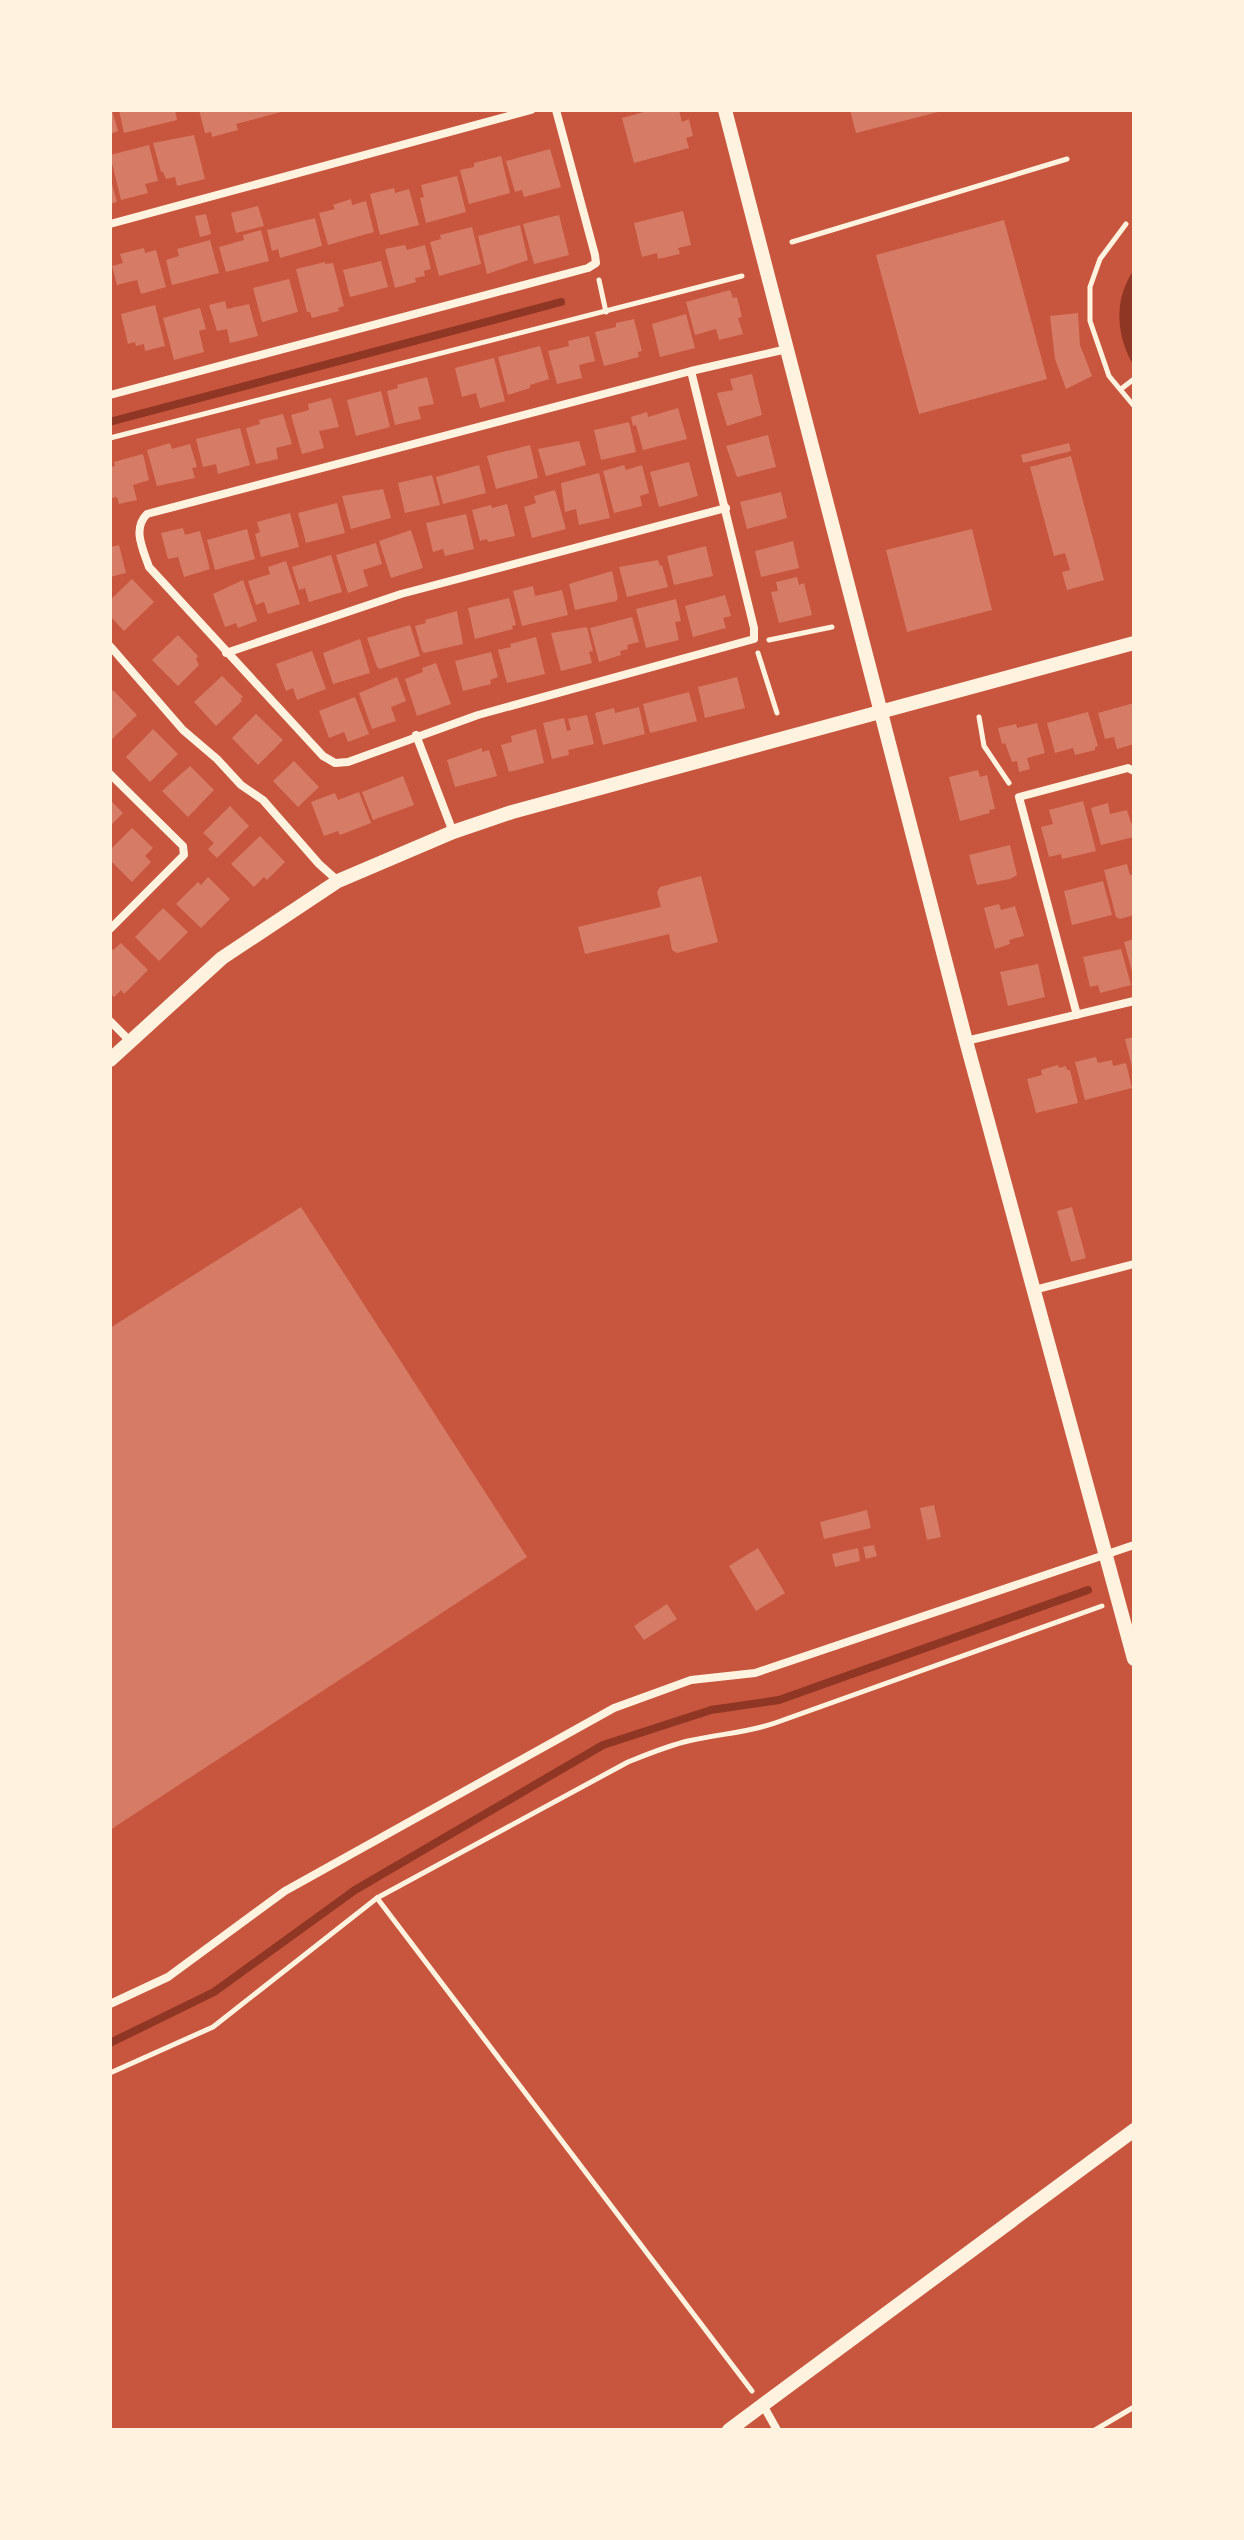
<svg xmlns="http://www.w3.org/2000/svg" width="1244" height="2540" font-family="'DejaVu Sans',sans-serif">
	<rect width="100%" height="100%" fill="#c8553d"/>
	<path fill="#8f3625" d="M1134 270V366C1116 337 1113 299 1134 270Z"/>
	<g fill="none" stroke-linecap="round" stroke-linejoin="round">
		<g stroke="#8f3625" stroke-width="8">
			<path d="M113 421 561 302"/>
			<path d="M110 2043 214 1992 355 1890 603 1745 711 1710 779 1700 1088 1590"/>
		</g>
	</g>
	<g fill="#d67c66">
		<path d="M110 110H112L118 131 110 134Z"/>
		<path d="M119 110H175L177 120 124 133Z"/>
		<path d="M199 110H285V111L236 124 238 130 212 137 211 132 205 133Z"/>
		<path d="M651 110H679L682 122 689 119 693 136 686 138 689 148 634 163 622 118Z"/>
		<path d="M850 110H941L942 111 856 133Z"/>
		<path d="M194 135 205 179 177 186 175 177 166 179 163 172H161L153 143Z"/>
		<path d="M149 145 158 181 145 184 148 193 121 200 110 155Z"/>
		<path d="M550 149 561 187 524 197 522 190 515 192 506 161Z"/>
		<path d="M501 156 510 193 469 204 460 170 474 167V163Z"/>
		<path d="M457 176 466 212 426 223 420 198 424 197 421 185Z"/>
		<path d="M110 177 117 202 110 204Z"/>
		<path d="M394 188 395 193 409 189 419 225 380 235 370 194Z"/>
		<path d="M351 199 352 205 366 201 374 232 328 245 319 213 335 209 333 205Z"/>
		<path d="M258 206 264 226 236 233 231 213Z"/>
		<path d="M683 211 691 245 678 248 680 254 658 259 657 253 642 257 634 223Z"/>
		<path d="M206 214 211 234 200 237 195 216Z"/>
		<path d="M559 215 569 255 534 264 523 224Z"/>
		<path d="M315 218 322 246 280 258 278 249 272 251 267 230Z"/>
		<path d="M1004 220 1047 379 919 414 876 255Z"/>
		<path d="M520 225 528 260 487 274 478 236Z"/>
		<path d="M472 227 481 264 439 276 430 242 441 239 440 235Z"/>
		<path d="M261 230 269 261 226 272 219 247 244 240 243 235Z"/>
		<path d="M210 240 219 273 172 285 166 260 179 256 177 249Z"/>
		<path d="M405 245 407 250 425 245 431 269 424 271 425 276 415 278 416 282 395 288 385 249Z"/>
		<path d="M144 248 145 253 156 250 166 287 141 294 137 280 117 285 112 266 123 263 120 254Z"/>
		<path d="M381 261 388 287 350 297 343 270Z"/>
		<path d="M325 262V264L333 263 344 306 338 308 339 311 312 318 310 312H307L296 269Z"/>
		<path d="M289 279 298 312 262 322 253 288Z"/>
		<path d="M730 290 733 298 737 297 742 317 738 318 743 334 719 340 716 329 695 335 686 302Z"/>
		<path d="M225 301 227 309 249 304 258 336 230 343 227 329 217 331 209 305Z"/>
		<path d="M155 305 165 346 145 351 144 344 136 346 135 342 128 344 121 314Z"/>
		<path d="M200 308 206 329 199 331 204 352 174 360 163 318Z"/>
		<path d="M1078 313 1080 345 1092 376 1066 389 1055 359 1050 316Z"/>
		<path d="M686 314 695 348 660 357 652 324Z"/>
		<path d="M634 319 642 351 638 352 639 357 604 366 595 332 616 327V323Z"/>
		<path d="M589 336 595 361 579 365 582 378 557 384 548 351 569 346 568 341Z"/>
		<path d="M540 346 549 379 530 385V388L508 395 498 357Z"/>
		<path d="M494 358 505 401 480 408 476 393 462 397 455 368Z"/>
		<path d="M752 374 762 415 727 426 717 393 733 390 730 379Z"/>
		<path d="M427 377 434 404 418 407 421 419 395 425 387 391 398 388 397 385Z"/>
		<path d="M381 391 390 427 356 436 347 400Z"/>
		<path d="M331 398 339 427 319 431 324 448 302 454 291 415 309 410 308 404Z"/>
		<path d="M678 408 687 439 643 450 636 425 633 426 631 417 647 412 648 417Z"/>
		<path d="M283 414 292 444 276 448 278 459 256 464 246 428 260 424 259 420Z"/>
		<path d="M629 422 636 452 601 460 594 430Z"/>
		<path d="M240 428 250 465 218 474 216 464 203 467 196 439Z"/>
		<path d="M768 435 776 467 737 477 726 446Z"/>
		<path d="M579 441 586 465 546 476 538 449Z"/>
		<path d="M170 443 172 449 190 444 197 467 192 468 195 478 157 486 147 450Z"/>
		<path d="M1069 443 1071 451 1023 463 1021 455Z"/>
		<path d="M530 445 538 478 496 489 487 456Z"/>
		<path d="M143 454 149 480 133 485 137 500 119 504 117 497 111 498 110 493V467L115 466 114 462Z"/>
		<path d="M1071 456 1104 580 1067 590 1062 572 1070 570 1065 553 1054 556 1030 467Z"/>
		<path d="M689 462 698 496 659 507 650 472Z"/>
		<path d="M479 465 486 493 443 504 436 477Z"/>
		<path d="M624 465 626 470 642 465 649 493 640 496 642 506 614 513 603 471Z"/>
		<path d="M599 473 610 518 579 525 576 509 565 512 561 483Z"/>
		<path d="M432 475 440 505 405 513 398 483Z"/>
		<path d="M383 489 391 518 351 529 342 496Z"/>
		<path d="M555 490 566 529 532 538 524 507 536 503 534 496Z"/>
		<path d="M781 492 787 518 747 529 740 502Z"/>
		<path d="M337 503 345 533 306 543 298 513Z"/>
		<path d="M507 504 515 536 488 542 487 539 480 541 472 510 491 505 492 508Z"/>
		<path d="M290 513 299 547 261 557 255 534 260 532 257 522Z"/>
		<path d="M466 514 474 549 445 556 443 549 433 552 426 523Z"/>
		<path d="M183 528 185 535 200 531 210 569 184 577 178 557 168 559 161 533Z"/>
		<path d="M247 529 255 559 215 570 207 540Z"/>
		<path d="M972 529 992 610 907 632 886 550Z"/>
		<path d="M411 530 423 568 391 578 379 541Z"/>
		<path d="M793 541 799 568 761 577 755 551Z"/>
		<path d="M376 543 382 564 363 570 368 586 348 593 336 555Z"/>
		<path d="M119 545 126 573 110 577V547Z"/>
		<path d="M706 546 713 576 674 585 667 556Z"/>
		<path d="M331 555 342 592 309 602 305 588 299 590 292 567Z"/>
		<path d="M658 560 660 566 662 565 668 587 627 597 619 567Z"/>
		<path d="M286 561 300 604 268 614 264 602 256 605 248 581 270 574 268 567Z"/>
		<path d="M612 571 618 598 616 601 575 610 569 584Z"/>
		<path d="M797 577 799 585 804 583 812 615 779 623 771 592 778 591 776 582Z"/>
		<path d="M132 579 154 602 124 631 110 616V600Z"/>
		<path d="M243 580 257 621 238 628 236 623 225 627 213 594Z"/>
		<path d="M533 586 535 596 562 590 568 615 522 626 513 591Z"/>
		<path d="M725 595 731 616 723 618 726 628 693 637 685 606Z"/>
		<path d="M509 598 516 625 512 626 513 629 475 639 468 608Z"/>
		<path d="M676 599 681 621 675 622 679 640 646 648 636 609Z"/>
		<path d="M457 611 463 644 424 653 422 651 415 626 426 623 425 620Z"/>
		<path d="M632 617 639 642 627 645 628 649 620 651 621 655 599 662 590 628Z"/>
		<path d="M410 625 420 656 380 669 377 667 367 638Z"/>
		<path d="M587 627 593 651 589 652 592 663 561 671 551 633Z"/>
		<path d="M178 635 198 656 196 659 199 665 178 686 152 660Z"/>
		<path d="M536 637 545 674 507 683 498 650 511 647 510 644Z"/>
		<path d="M360 639 370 673 333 684 323 653Z"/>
		<path d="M312 651 326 689 297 700 293 688 286 691 276 664Z"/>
		<path d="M491 652 498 677 490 680 491 684 463 691 455 661Z"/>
		<path d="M436 663 451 704 417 716 405 679 423 672 422 668Z"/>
		<path d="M222 676 243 697 240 699 242 701 216 726 194 702Z"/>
		<path d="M397 677 406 701 391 707 396 721 372 729 359 693Z"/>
		<path d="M737 677 745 708 705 718 698 687Z"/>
		<path d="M113 690 137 715 110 741V693Z"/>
		<path d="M689 692 697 721 650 733 643 704Z"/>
		<path d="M355 697 369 734 348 742 344 732 329 738 319 711Z"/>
		<path d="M1134 703V744L1117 749 1114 737 1105 739 1098 713Z"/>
		<path d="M639 707 645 734 603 745 595 713 614 708 615 713Z"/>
		<path d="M1088 712 1098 746 1095 747V750L1075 755 1073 748 1055 753 1047 723Z"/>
		<path d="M256 714 283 740 258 765 232 738Z"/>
		<path d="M587 715 594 744 568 750 569 755 552 759 543 723 564 718 567 731 571 730 568 719Z"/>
		<path d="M1037 723 1045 753 1027 758 1030 769 1019 772 1017 761 1012 762 1005 743 1002 744 998 728 1016 724 1017 728Z"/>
		<path d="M153 729 178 754 150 782 126 757Z"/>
		<path d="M536 729 544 763 509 772 501 745 512 742 511 736Z"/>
		<path d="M482 748V752L489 750 497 776 455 787 447 760Z"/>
		<path d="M294 761 319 787 298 807 273 781Z"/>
		<path d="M190 766 214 790 188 817 162 791Z"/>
		<path d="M978 770 980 777 987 775 995 809 989 810 990 813 960 821 949 777Z"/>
		<path d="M403 776 414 805 373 820 362 792Z"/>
		<path d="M359 792 371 823 340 835 338 831 324 836 311 802 335 793 338 800Z"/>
		<path d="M110 800 123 813 110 826Z"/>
		<path d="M1083 801 1096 851 1062 859 1061 854 1049 857 1041 827 1053 824 1049 810Z"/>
		<path d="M1108 803 1110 814 1127 810 1131 823H1134V837L1101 845 1091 808Z"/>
		<path d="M230 806 249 826 217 858 208 849 214 843 203 833Z"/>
		<path d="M132 828 153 848 145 856 151 862 132 882 110 860V850Z"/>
		<path d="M260 836 285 862 267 880 264 877 254 887 231 864Z"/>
		<path d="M1010 845 1017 875 1010 879 977 885 969 855Z"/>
		<path d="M1127 864 1130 875 1134 874V915L1120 919 1116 917 1104 870Z"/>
		<path d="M701 876 718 942 677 953 672 950 669 934 585 954 578 927 661 907 657 892 660 887Z"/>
		<path d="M208 877 230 899 201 928 176 904 198 882 201 885Z"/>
		<path d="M1103 881 1112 915 1072 925 1064 891Z"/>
		<path d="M999 904 1001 910 1015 906 1024 936 1009 940 1010 944 995 949 984 908Z"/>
		<path d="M163 908 188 932 159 961 135 937Z"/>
		<path d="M1134 939V975H1133L1124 942Z"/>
		<path d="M121 943 148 970 124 994 121 990 114 997 110 993V947L113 950Z"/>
		<path d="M1121 949 1131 985 1100 993 1098 985 1090 987 1083 957Z"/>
		<path d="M1038 964 1045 997 1008 1006 1000 972Z"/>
		<path d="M1134 1037V1071H1133L1125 1039Z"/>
		<path d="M1096 1057 1098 1063 1112 1060 1113 1066 1126 1063 1132 1088 1085 1100 1075 1062Z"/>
		<path d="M1058 1065 1059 1068 1066 1066 1067 1070H1070L1078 1103 1036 1113 1027 1079 1042 1075 1041 1070Z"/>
		<path d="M301 1207 527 1557 110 1830V1328Z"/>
		<path d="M1072 1207 1086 1258 1071 1262 1057 1211Z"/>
		<path d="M934 1505 941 1537 927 1540 920 1508Z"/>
		<path d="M867 1510 871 1528 824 1539 820 1522Z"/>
		<path d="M874 1545 877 1556 866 1559 863 1547Z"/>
		<path d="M758 1548 785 1593 756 1611 729 1566Z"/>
		<path d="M858 1548 860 1561 835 1567 832 1554Z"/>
		<path d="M667 1604 677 1619 644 1640 634 1626Z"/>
	</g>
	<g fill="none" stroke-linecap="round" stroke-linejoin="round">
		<g stroke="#fff3e0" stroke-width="5">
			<path d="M1126 224 1100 259 1090 287V321L1109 376 1134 406"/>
			<path d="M792 242 1067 159"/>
			<path d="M599 280 606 312"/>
			<path d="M1121 389 1134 379"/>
			<path d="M110 438 742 276"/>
			<path d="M769 640 832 627"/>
			<path d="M758 653 777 713"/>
			<path d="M979 717 984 746 1009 783"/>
			<path d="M377 1898 752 2391"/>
			<path d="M110 2073 213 2027 377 1898 628 1762C648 1754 667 1746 688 1741 718 1734 746 1733 775 1723L1102 1606"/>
			<path d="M1095 2430 1134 2407"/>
		</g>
		<g stroke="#fff3e0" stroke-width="8">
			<path d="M110 224 531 110"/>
			<path d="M691 371 754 628V639L478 715 348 762 335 763 323 756 149 567C143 549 132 529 147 514L691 371 787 349"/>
			<path d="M110 395 588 268 596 263 595 255 556 110"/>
			<path d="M110 646 183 730 217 759 241 785 263 800 319 864 338 881"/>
			<path d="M226 653 401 594 726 508"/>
			<path d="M416 735 453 832"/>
			<path d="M110 774 183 846 184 855 110 929"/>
			<path d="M1077 1015 1019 797 1128 768 1134 771"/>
			<path d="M110 1021 130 1041"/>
			<path d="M966 1041 1134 1001"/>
			<path d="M1034 1290 1134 1264"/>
			<path d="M110 2004 168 1977 285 1891 614 1708 691 1680 755 1673 1134 1545"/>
			<path d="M763 2405 777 2430"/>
		</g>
		<g stroke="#fff3e0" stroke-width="14">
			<path d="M725 110 966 1041 1134 1659"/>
			<path d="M110 1060 222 958 338 881 453 832 512 812 1134 643"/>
			<path d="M729 2430 1134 2130"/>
		</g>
	</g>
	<rect width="1244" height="2540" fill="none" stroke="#fff3e0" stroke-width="224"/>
</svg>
